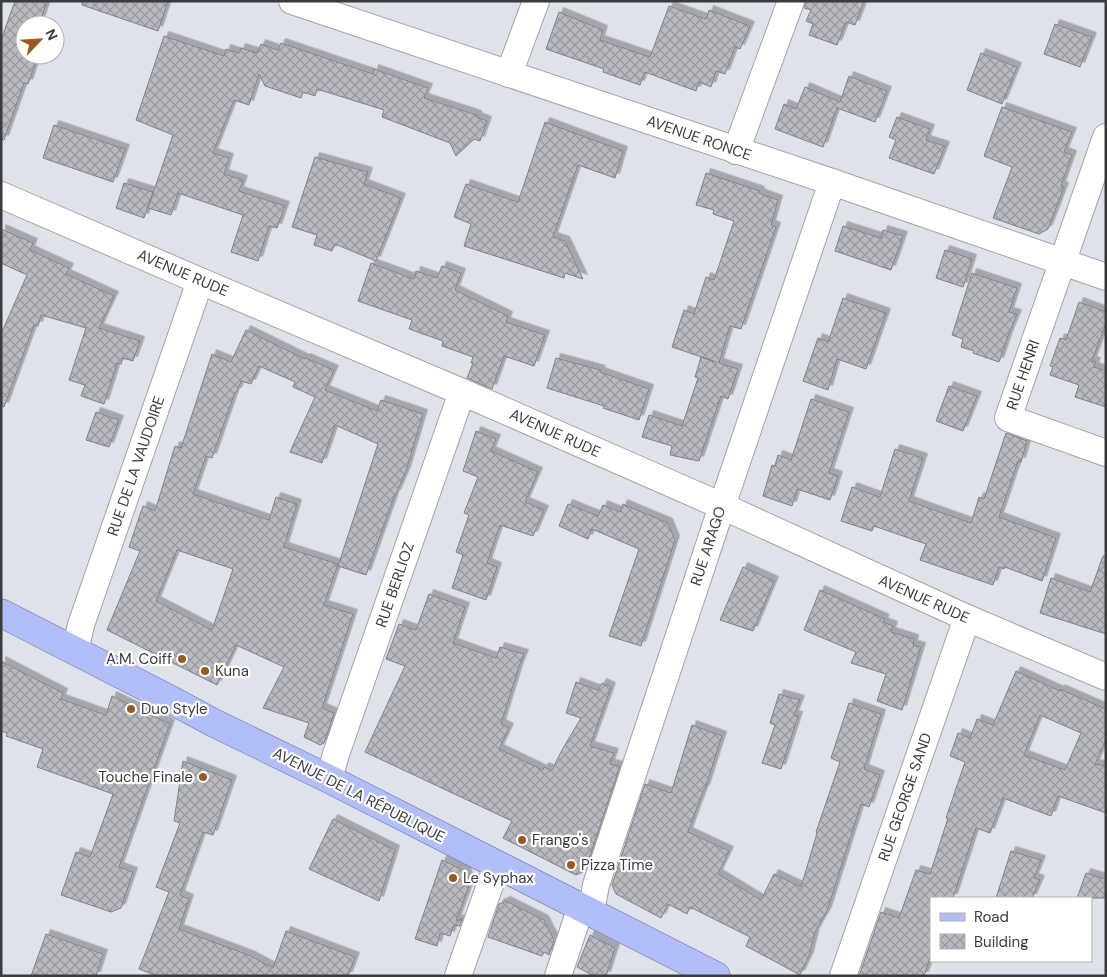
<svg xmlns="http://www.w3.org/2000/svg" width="1107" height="977" font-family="'DM Sans',sans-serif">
	<defs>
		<pattern id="building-cross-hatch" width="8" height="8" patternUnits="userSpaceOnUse" patternTransform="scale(1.25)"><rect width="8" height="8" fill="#b8bac0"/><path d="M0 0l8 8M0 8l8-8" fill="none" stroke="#97989d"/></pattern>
		<filter id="shadow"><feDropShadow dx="4.5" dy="-4.5" stdDeviation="0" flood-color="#0004"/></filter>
	</defs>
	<rect width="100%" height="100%" fill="#e0e2e9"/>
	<g fill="url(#building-cross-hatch)" stroke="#7f8187" fill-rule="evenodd" filter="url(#shadow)">
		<path d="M15 1H47L39 25H25V55H29L28 59 36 61 28 84 24 83 4 140 1 139V40Z"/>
		<path d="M82 1H168L158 31 82 5Z"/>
		<path d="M806 1H864L855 25 846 22 837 45 809 35 813 24 806 21 811 10 804 8Z"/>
		<path d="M669 6 706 19 709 10 750 26 740 49 735 47 725 74 716 71 711 87 699 82 696 91 645 72 640 85 603 72 604 69 546 49 559 12 603 30 600 40 650 57Z"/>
		<path d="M1055 24 1092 37 1080 67 1044 54Z"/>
		<path d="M164 36 224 56 226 49 239 53 241 48 257 53 261 44 278 50 281 43 373 74 374 69 428 88 424 98 477 115V117L487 121 480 141 474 139 456 156 450 143 382 117 384 110 317 89 315 96 303 92 301 98 265 86 259 74 249 105 234 100 213 153 229 158 224 174 243 180 239 191 285 206 277 228 269 226 258 261 231 252 243 215 178 193 171 215 148 208 173 135 136 120Z"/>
		<path d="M981 53 1017 67 1002 104 967 90Z"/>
		<path d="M849 76 887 91 875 122 837 108 823 147 775 129 784 104 796 109 805 87 840 102Z"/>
		<path d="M1002 107 1072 132 1064 152 1072 155 1061 186 1064 187 1048 229 1039 234 993 218 1012 167 984 156Z"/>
		<path d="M897 117 930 129 926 140 945 146 934 174 889 158 896 140 889 137Z"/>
		<path d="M545 122 623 151 615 178 578 165 553 237 565 241 583 279 565 273 564 278 464 246 471 224 454 217 466 184 518 202Z"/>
		<path d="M54 125 125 149 113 182 43 158Z"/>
		<path d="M315 157 368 172 364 184 401 198 376 261 335 244 332 251 314 245 317 235 292 227Z"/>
		<path d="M706 173 760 191 759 193 778 200 771 225 776 227 741 329 730 326 719 363 738 369 728 399 721 396 699 461 670 455 672 446 642 437 649 415 682 426 698 378 695 377 701 357 716 362 672 347 684 310 694 314 706 277 714 280 734 221 713 214 714 210 696 205Z"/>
		<path d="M124 183 153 192 144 218 116 208Z"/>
		<path d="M843 226 881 238 883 230 903 236 891 270 835 251Z"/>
		<path d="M1 229 33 243 30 250 69 268 66 274 114 296 99 328 140 341 133 361 123 358 121 364 117 363 104 404 81 396 85 385 69 380 86 328 41 315 38 326 34 325 4 407 1 406V334L27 275 1 263Z"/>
		<path d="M945 250 972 259 963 287 936 278Z"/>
		<path d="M371 263 414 279 416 271 437 278 442 266 461 273 455 290 508 316 506 322 545 335 534 366 504 356 492 389 467 378 473 363H471L473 357 442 346 443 341 409 329 412 320 358 301Z"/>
		<path d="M972 273 1017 288 1009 312 1017 314 1008 336 999 362 973 353 974 351 961 347 963 339 952 335Z"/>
		<path d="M843 298 886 313 866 369 837 359 828 390 803 381 818 338 828 342Z"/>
		<path d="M1079 302 1106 312V323L1092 361 1096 362 1094 367 1106 371V407L1075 397 1079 385 1050 375 1053 367 1050 366 1060 338 1066 340Z"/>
		<path d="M246 330 305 359 306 358 334 370 325 390 377 411 381 400 423 414 406 471 396 494H395L366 575 338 566 378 444 335 425 322 463 290 452 315 397 293 387 295 382 259 366 251 384 241 381 237 392H235L212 458 206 456 193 494 269 520 276 497 297 504 284 547 338 564 324 605 353 614 322 708 334 713 324 743 320 745 304 737 309 723 263 708 284 667 236 645 217 685 107 630 140 551 129 547 143 506 155 511 175 446 181 448 212 354 231 362ZM177 550 233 569 212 630 156 601Z"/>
		<path d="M556 358 601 370 600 372 649 389 639 420 603 408 604 406 547 388Z"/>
		<path d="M949 386 977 396 963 431 936 421Z"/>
		<path d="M811 399 849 412 829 473 838 476 830 500 797 489 792 506 763 496 772 465 775 466 778 455 791 460Z"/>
		<path d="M96 412 119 420 109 447 86 440Z"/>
		<path d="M476 431 496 439 491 451 538 472 525 502 544 510 533 536 500 525 487 563 497 567 486 600 452 588 463 555 456 552 469 515 464 513 478 477 463 471Z"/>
		<path d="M1006 433 1027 441 1021 462 1018 461 999 517 1056 538 1042 581 1005 567 1004 569 999 567 993 585 920 560 926 544 874 526 872 531 841 521 852 487 880 497 895 449 923 458 909 501 971 523 979 497 984 499Z"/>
		<path d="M568 504 598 516 603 505 620 512 623 504 668 523 675 540 641 646 609 636 639 549 592 529 588 539 559 526Z"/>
		<path d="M1103 556H1106V634L1040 613 1051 578 1090 592Z"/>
		<path d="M743 567 774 581 753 631 720 620Z"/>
		<path d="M820 590 885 619 883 622 893 626 891 632 914 639 913 645 921 647 902 710 877 701 886 674 851 663 856 652 804 630Z"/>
		<path d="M429 594 465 607 453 643 496 658 500 647 524 654 519 666 501 724 509 728 499 749 543 770 544 767 552 770 562 750 581 718 566 713 576 682 598 690 602 683 611 687 590 746 614 753 610 764 620 766 585 871 576 875 503 838 512 821 365 752 405 666 386 659 399 624 416 630Z"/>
		<path d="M1 661 63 693 61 699 106 715 112 696 170 724 119 867 133 872 121 908 111 912 61 895 76 852 90 857 113 794 37 767 43 749 6 736 7 733 1 731Z"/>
		<path d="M1016 671 1060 691V689L1106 709V739L1095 764 1106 766V813L1058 796 1051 816 1003 798 990 833 976 828 953 898H931V955L924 976H859L881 912 899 918 916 870 930 874 948 818H946L965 762 950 756 958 733 970 738 977 719 993 725ZM1040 715 1081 733 1065 770 1024 755Z"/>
		<path d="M779 694 800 700 794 715 798 716 781 769 762 763 775 725 770 723Z"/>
		<path d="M849 703 881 714 864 769 880 775 869 807 861 804 827 911 815 932 809 956 800 975 746 946 750 937 690 907 687 914 668 904 661 918 616 894 612 885 645 784 671 793 692 725 722 736 705 789H704L688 832 729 851 718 874 761 900 774 874 801 887 817 833 816 832 840 762 831 758Z"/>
		<path d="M183 761 232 780 213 835 203 832 180 895 189 899 179 929 251 956 273 968 286 931 355 957 348 976H157L139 969 169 892 156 887 180 823 174 821Z"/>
		<path d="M333 819 395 850 379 901 309 869Z"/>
		<path d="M1011 851 1041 860 1034 878 1040 880 1032 898H996Z"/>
		<path d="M442 860 466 871 470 883 456 921 462 918 460 926 454 925 450 936 440 933 437 946 415 939Z"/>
		<path d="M1086 873 1106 879V898H1077Z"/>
		<path d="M506 901 544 920 554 940 549 955 544 952 542 956 488 937 499 904Z"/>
		<path d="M46 934 103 954 96 976H31Z"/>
		<path d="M590 935 615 948 606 976H594L577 967Z"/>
	</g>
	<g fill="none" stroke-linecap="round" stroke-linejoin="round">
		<g stroke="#a2a3aa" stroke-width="28">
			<g id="street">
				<path d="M292 1 832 182 1106 277"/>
				<path d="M509 74 536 1"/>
				<path d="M1106 137 1008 418 1106 453"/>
				<path d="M736 151 791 1"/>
				<path d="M1 195 200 281 462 392 722 506 967 618 1106 677"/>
				<path d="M75 651 81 625 200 281"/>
				<path d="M329 779 336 754 462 392"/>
				<path d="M591 912 596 885 722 506 832 182"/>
				<path d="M458 976 497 865"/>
				<path d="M558 976 581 907"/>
				<path d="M843 976 967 618"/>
			</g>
		</g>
		<g stroke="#6674b2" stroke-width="29">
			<path id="primary" d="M1 613 173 701 212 722 329 779 716 976"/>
		</g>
		<use href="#street" stroke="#fff" stroke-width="26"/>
		<use href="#primary" stroke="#b2bef7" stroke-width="28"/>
	</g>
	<g fill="#975c1d" stroke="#fff" stroke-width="2">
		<circle cx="182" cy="659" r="5"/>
		<circle cx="205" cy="671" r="5"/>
		<circle cx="131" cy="709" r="5"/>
		<circle cx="203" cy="777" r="5"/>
		<circle cx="522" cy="840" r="5"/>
		<circle cx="571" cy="865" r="5"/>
		<circle cx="453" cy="878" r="5"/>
	</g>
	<g text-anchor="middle" stroke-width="4.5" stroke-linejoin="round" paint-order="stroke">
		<g font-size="15" fill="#3a3b3d" stroke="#fff">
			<text transform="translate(699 138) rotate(19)" y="5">AVENUE RONCE</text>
			<text transform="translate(183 273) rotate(23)" y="5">AVENUE RUDE</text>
			<text transform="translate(1023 375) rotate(-71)" y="5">RUE HENRI</text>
			<text transform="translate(555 433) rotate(24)" y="5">AVENUE RUDE</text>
			<text transform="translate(136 466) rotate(-71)" y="5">RUE DE LA VAUDOIRE</text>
			<text transform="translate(708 546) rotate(-72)" y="5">RUE ARAGO</text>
			<text transform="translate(395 585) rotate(-71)" y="5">RUE BERLIOZ</text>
			<text transform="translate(924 599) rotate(24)" y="5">AVENUE RUDE</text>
			<text transform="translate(359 795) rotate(27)" y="5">AVENUE DE LA RÉPUBLIQUE</text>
			<text transform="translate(905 797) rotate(-71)" y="5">RUE GEORGE SAND</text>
		</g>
		<g font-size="15" fill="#3a3b3d" stroke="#fff" text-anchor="start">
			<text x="172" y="664" text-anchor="end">A.M. Coiff</text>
			<text x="215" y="676">Kuna</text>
			<text x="141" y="714">Duo Style</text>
			<text x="193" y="782" text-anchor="end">Touche Finale</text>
			<text x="532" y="845">Frango's</text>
			<text x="581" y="870">Pizza Time</text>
			<text x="463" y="883">Le Syphax</text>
		</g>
	</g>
	<rect width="1107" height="977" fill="none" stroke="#3a3b3d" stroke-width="5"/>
	<rect x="930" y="897" width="162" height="65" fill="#ffffff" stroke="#b0b1b1"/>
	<rect x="940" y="913" width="25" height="8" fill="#b2bef7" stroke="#b0b1b1"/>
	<text x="974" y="922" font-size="15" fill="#3a3b3d">Road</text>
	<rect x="940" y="934" width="25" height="15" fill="url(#building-cross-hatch)" stroke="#b0b1b1"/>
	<text x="974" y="947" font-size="15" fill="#3a3b3d">Building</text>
	<g transform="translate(40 40) rotate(65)"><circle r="24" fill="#ffffff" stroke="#b0b1b1"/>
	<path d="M0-4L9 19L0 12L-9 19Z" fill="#975c1d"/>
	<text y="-8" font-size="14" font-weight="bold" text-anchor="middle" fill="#3a3b3d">N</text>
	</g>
</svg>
